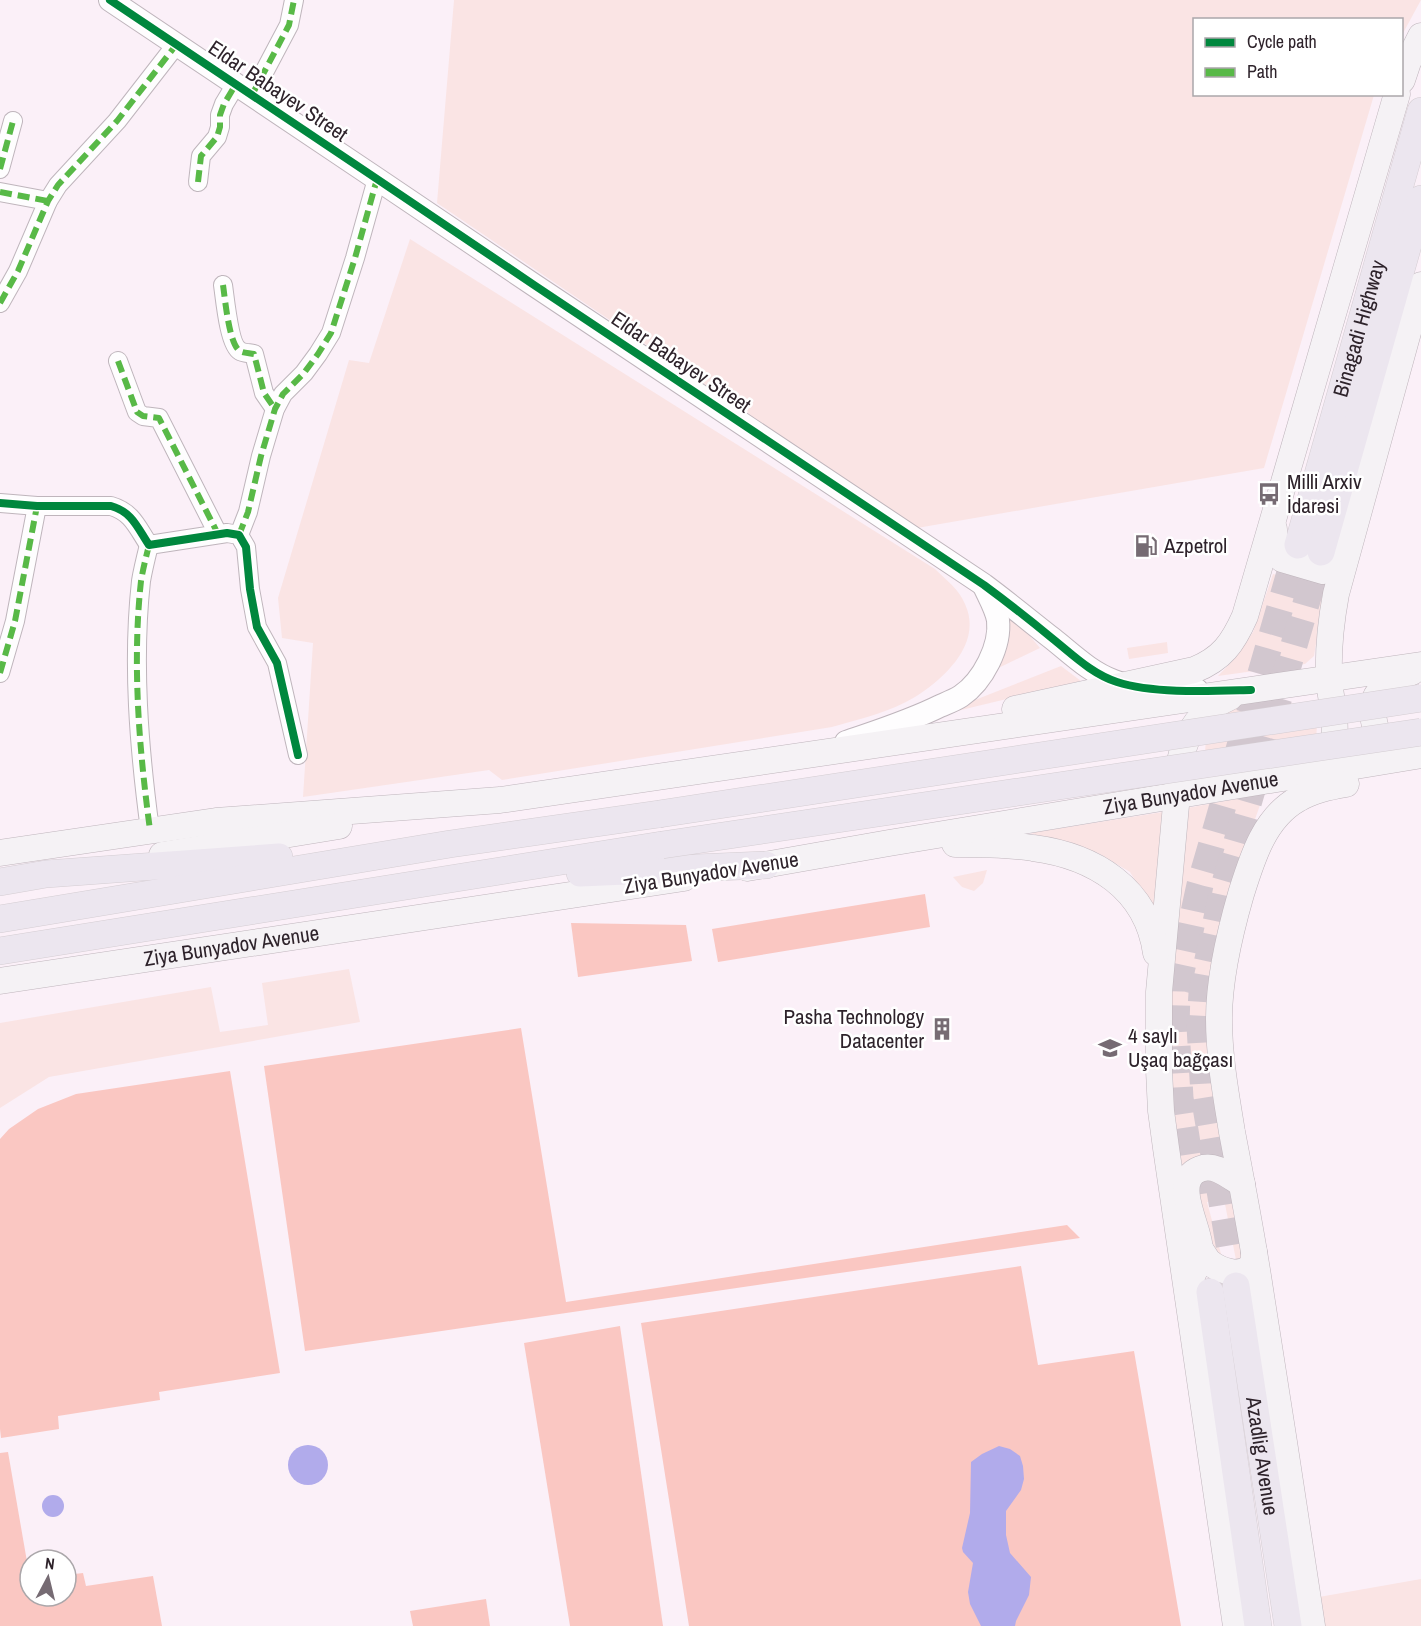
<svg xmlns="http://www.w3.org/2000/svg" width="1421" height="1626" font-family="'Archivo Narrow',sans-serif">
	<rect width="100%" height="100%" fill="#fbf0f8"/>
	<g fill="#fae4e4">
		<path d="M454 0H1421L1402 35V20H1194V94L1374 95 1264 468 917 528 437 203Z"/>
		<path d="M410 239 935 569C946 580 959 589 965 604 983 643 945 678 915 697 890 712 860 719 832 727L502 780 489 770 303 797 313 643 282 638 278 598 349 360 369 363Z"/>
		<path d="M1273 574 1325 588 1314 656 1305 664 1218 676 1236 657 1253 632Z"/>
		<path d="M997 607 1014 617 1040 648 986 674Z"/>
		<path d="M1167 642 1168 653 1129 659 1127 648Z"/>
		<path d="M1061 666 1081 681 932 717Z"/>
		<path d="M1268 701 1295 704 1317 724 1316 742 1205 753 1206 738 1220 714 1241 704Z"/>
		<path d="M1264 794 1240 861 1227 917V1161L1182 1171 1171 1121 1165 1020 1187 808Z"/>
		<path d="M1163 812 1157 916 1130 872 1098 853 1030 833Z"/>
		<path d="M987 870 983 883 974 891 962 887 953 877Z"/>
		<path d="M349 969 360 1022 49 1077 0 1108V1023L211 987 220 1032 268 1025 262 983Z"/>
		<path d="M1204 1176 1231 1184 1247 1263 1237 1265 1224 1199 1207 1202 1221 1254 1214 1255 1203 1226 1198 1181Z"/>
		<path d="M1421 1579V1626H1324L1319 1597Z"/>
	</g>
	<g fill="#fac7c2">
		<path d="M925 894 930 927 718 962 712 929Z"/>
		<path d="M571 923 686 925 692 961 578 977Z"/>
		<path d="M521 1028 566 1302 1067 1225 1080 1238 305 1351 264 1066Z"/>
		<path d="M230 1071 280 1373 159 1392 160 1400 58 1416 59 1429 1 1438 0 1429V1139L9 1129 38 1109 76 1094Z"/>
		<path d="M1021 1266 1038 1365 1134 1351 1181 1626H689L641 1323Z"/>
		<path d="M620 1326 663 1626H570L524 1343Z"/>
		<path d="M8 1452 30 1579V1596H66V1575L83 1573 86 1586 153 1576 162 1626H0V1453Z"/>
		<path d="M486 1599 490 1626H413L410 1611Z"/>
	</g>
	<g fill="#b1abeb">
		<circle cx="308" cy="1465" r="20"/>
		<path d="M999 1446 1010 1449 1020 1456 1023 1466 1024 1479 1021 1490 1006 1511V1535L1010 1553 1031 1577 1029 1595 1016 1621 1015 1626H981L970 1604 968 1592 973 1563 963 1552 962 1548 970 1513 971 1462 982 1454Z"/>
		<circle cx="53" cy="1506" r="11"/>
	</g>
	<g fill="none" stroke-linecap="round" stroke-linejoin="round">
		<g stroke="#d2c7cf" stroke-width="27" stroke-dasharray="27 14" stroke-linecap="butt">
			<path d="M1195 1195 1180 1098 1176 1028 1177 990 1200 885 1298 545"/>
			<path d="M1236 1286 1204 1095 1200 1026 1202 993 1207 964 1223 890 1321 552"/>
		</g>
		<g stroke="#bfb5bc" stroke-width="20">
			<g id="minor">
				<path d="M252 95 289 25 294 0"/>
				<path d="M0 169 13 121"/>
				<path d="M198 182 201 156 217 137 220 127V115L224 104 236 84"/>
				<path d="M0 192 48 201"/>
				<path d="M223 285C225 298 229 345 240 351 243 353 249 353 254 354L264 393 275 409"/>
				<path d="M0 303 18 271 48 201 58 185 117 121 176 45"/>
				<path d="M118 361 137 412 143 416 159 418 218 534"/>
				<path d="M0 503 37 506H111C132 512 137 527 149 545L227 533 239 535 246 547 250 589 257 627 277 663 298 755"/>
				<path d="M239 535 248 512 261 456 275 409 283 394 304 373 318 354 331 333 355 258 377 179"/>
				<path d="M149 545C146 557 143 569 141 581 132 663 139 748 150 830"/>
				<path d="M0 673 15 621 37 506"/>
			</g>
		</g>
		<g stroke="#bfb5bc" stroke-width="24">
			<g id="tertiary">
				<path d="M110 0 377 179 534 285 984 585C1007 602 1030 621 1053 639 1073 655 1090 672 1114 681 1139 691 1170 690 1197 690"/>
				<path d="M846 742C878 731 910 721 940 706 947 703 955 700 961 696 983 681 1001 646 998 620 996 609 989 597 984 586"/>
			</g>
		</g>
		<g stroke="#bfb5bc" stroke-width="27">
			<g id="secondary">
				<path d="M1402 80 1408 62 1421 36"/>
				<path d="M1274 529V551L1282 559 1323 571C1337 570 1340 562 1345 550"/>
				<path d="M1230 697C1203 709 1186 731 1180 761L1159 992V1070L1161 1111 1166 1148 1236 1626"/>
				<path d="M1015 709 1194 670C1222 659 1233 643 1245 616L1397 94"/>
				<path d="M1398 747C1394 745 1388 744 1385 741 1372 731 1369 704 1379 692 1387 681 1401 677 1412 672"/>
				<path d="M1321 760C1327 754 1333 749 1334 741 1337 720 1330 698 1329 677 1328 649 1331 621 1336 594L1421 285"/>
				<path d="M955 844C981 844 1008 844 1033 848 1094 856 1147 888 1156 953"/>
				<path d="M0 853 216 821 500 800 1421 665"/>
				<path d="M162 855 339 826"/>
				<path id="s1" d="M747 868 889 843 1421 755"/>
				<path id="s2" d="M0 981 684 878"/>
				<path d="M1200 1249C1203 1253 1205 1257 1208 1261 1218 1270 1241 1279 1251 1266 1254 1262 1254 1256 1254 1252"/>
				<path d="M1187 1286C1193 1275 1199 1263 1200 1251 1201 1229 1169 1181 1200 1169 1215 1163 1229 1176 1242 1184"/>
				<path d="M1312 1626C1295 1514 1278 1401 1260 1289 1252 1236 1242 1184 1232 1132 1226 1095 1219 1057 1219 1019 1219 980 1230 932 1241 894 1252 859 1264 818 1298 799 1313 790 1329 787 1346 784"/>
			</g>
		</g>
		<g stroke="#d4cdd2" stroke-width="28">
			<g id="primary">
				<path id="s3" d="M1298 545 1421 111"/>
				<path d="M1321 552 1421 199"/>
				<path d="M580 873 766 865"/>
				<path d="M0 882 46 874 279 857"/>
				<path d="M0 919 450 844 659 814"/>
				<path d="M0 951 662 845"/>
				<path id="s4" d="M1236 1286 1288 1626"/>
				<path d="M1210 1292 1258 1626"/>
			</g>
		</g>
		<use href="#minor" stroke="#fefdfe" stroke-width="18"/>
		<use href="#tertiary" stroke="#fefdfe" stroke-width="22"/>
		<use href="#secondary" stroke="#f5f2f5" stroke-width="26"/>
		<use href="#primary" stroke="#ece6ef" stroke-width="27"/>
		<g stroke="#d4cdd2" stroke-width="28" stroke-linecap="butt">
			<g id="primary-bridge">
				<path d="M659 814 1421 698"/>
				<path d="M662 845 1421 732"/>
			</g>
		</g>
		<use href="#primary-bridge" stroke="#ece6ef" stroke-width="27"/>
		<g stroke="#58b947" stroke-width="6" stroke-dasharray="12 6" stroke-linecap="butt">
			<path d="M252 95 289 25 294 0"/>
			<path d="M0 169 13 121"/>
			<path d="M198 182 201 156 217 137 220 127V115L224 104 236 84"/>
			<path d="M0 192 48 201"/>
			<path d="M223 285C225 298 229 345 240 351 243 353 249 353 254 354L264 393 275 409"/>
			<path d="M0 303 18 271 48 201 58 185 117 121 176 45"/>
			<path d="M118 361 137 412 143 416 159 418 218 534"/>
			<path d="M239 535 248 512 261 456 275 409 283 394 304 373 318 354 331 333 355 258 377 179"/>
			<path d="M149 545C146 557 143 569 141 581 132 663 139 748 150 830"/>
			<path d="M0 673 15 621 37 506"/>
		</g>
		<g stroke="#fff" stroke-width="11">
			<g id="cycleway">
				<path d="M110 0 377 179 534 285 984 585C1007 602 1030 620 1053 639 1073 655 1092 674 1117 682 1154 694 1212 691 1251 690"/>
				<path d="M0 503 37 506H111C132 512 137 527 149 545L227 533 239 535 246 547 250 589 257 627 277 663 298 755"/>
			</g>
		</g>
		<use href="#cycleway" stroke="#00873e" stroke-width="8"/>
	</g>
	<defs>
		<g id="bus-bare" transform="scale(1.8)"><path d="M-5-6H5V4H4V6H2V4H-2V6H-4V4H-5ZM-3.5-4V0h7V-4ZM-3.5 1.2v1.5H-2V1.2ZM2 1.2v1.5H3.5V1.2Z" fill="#766b73" stroke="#fff" stroke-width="2.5" paint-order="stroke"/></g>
		<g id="fuel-bare" transform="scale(1.8)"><path d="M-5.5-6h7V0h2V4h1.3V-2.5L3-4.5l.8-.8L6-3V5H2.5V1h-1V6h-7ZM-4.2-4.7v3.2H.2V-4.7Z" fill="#766b73" stroke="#fff" stroke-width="2.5" paint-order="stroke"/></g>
		<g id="building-bare" transform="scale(1.8)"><path d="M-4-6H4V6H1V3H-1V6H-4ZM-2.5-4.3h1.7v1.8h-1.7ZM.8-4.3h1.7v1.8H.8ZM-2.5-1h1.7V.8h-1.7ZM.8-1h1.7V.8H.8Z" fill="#766b73" stroke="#fff" stroke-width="2.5" paint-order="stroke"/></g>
		<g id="school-bare" transform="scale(1.8)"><path d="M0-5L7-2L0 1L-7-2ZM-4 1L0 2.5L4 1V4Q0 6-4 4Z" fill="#766b73" stroke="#fff" stroke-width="2.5" paint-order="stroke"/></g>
	</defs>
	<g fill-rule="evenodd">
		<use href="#bus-bare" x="1269" y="494"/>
		<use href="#fuel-bare" x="1146" y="546"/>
		<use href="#building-bare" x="942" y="1029"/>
		<use href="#school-bare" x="1110" y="1048"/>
	</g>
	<g text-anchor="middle" stroke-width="5" stroke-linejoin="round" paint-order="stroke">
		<g font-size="21" fill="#2e232b" stroke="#fff">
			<text transform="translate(278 91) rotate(34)" y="7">Eldar Babayev Street</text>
			<text dy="7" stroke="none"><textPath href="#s3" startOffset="225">Binagadi Highway</textPath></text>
			<text transform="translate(681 362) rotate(34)" y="7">Eldar Babayev Street</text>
			<text dy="7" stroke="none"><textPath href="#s1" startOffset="450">Ziya Bunyadov Avenue</textPath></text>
			<text transform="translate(711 873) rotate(-9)" y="7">Ziya Bunyadov Avenue</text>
			<text dy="7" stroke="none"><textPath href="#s2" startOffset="234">Ziya Bunyadov Avenue</textPath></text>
			<text dy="7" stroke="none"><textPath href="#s4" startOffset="172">Azadlig Avenue</textPath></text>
		</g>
		<g font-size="21" fill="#2e232b" stroke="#fff" text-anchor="start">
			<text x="1287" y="489">Milli Arxiv<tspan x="1287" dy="24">İdarəsi</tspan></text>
			<text x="1164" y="553">Azpetrol</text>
			<text x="924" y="1024" text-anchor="end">Pasha Technology<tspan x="924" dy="24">Datacenter</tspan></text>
			<text x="1128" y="1043">4 saylı<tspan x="1128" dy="24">Uşaq bağçası</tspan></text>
		</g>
	</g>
	<rect x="1193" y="18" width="210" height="78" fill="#ffffff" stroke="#aba7aa" stroke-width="1.5"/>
	<rect x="1205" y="38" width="30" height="9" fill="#00873e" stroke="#aba7aa" stroke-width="1.5"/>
	<text x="1247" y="48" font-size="18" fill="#2e232b">Cycle path</text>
	<rect x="1205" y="68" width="30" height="9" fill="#58b947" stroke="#aba7aa" stroke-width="1.5"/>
	<text x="1247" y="78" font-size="18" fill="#2e232b">Path</text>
	<g transform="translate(48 1578) rotate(7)"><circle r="28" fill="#ffffff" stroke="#aba7aa" stroke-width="1.5"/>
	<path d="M0-4.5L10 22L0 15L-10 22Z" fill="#766b73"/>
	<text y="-9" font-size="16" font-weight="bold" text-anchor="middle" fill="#2e232b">N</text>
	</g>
</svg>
